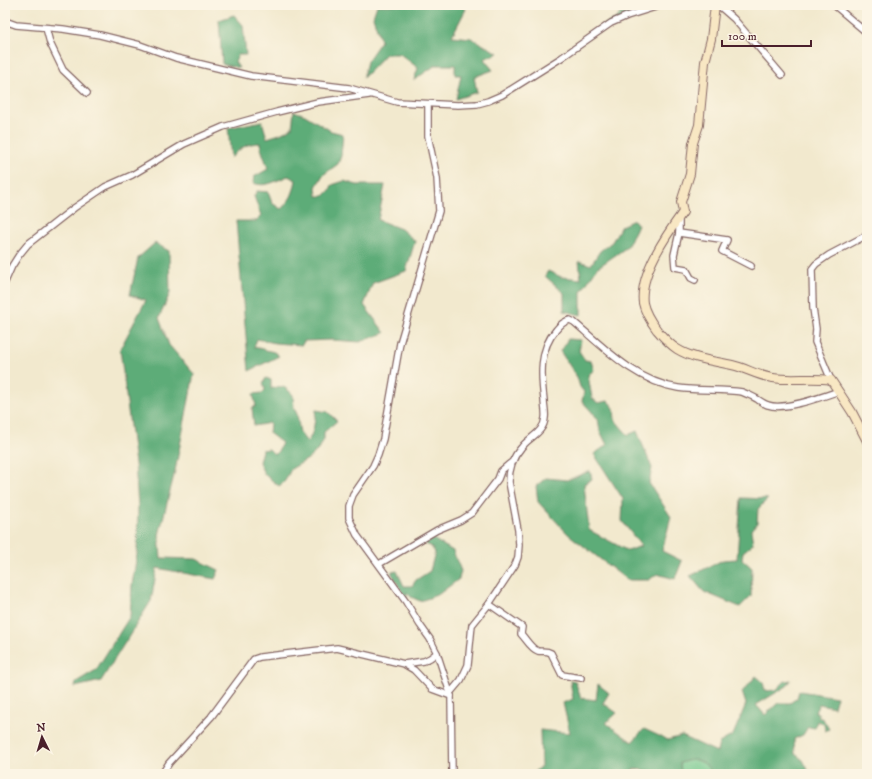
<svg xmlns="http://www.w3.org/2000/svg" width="872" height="779" font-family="'IM FELL DW Pica',serif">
	<rect width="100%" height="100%" fill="#fcf5e5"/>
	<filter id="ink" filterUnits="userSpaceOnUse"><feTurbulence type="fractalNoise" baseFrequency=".025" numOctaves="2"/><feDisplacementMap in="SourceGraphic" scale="8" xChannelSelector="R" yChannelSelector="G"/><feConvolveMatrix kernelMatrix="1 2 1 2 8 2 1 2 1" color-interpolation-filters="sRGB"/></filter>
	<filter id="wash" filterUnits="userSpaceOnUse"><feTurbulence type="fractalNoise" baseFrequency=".012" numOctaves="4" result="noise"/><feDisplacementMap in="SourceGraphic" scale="16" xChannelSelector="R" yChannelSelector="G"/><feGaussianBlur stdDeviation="0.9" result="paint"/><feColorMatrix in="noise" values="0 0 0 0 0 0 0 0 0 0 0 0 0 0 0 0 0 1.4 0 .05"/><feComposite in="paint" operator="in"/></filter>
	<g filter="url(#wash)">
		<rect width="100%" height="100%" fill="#f2e9ce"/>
		<path fill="#72c88d" stroke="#5e745c" d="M693 759 707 764 712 774H681L680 763Z"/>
		<g fill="#5dac78" stroke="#546652">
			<path d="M377 5H462L466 9 452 36 471 38 498 53 484 59 493 70 474 77 477 92 456 99 461 75H455V65H436L414 80 418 68 400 54H386L363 78 367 61 381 41 373 17Z"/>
			<path d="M626 5H669L601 30 599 27 617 18Z"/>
			<path d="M234 15 243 25 246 55H238L235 62 239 68 222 64 219 20Z"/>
			<path d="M294 111 305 115 331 131 343 134 341 156 338 164 323 175 316 187 317 196H324L330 190 332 185 344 181 357 185H385L378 220 401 229 415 241 406 271 373 283 364 305 385 333 360 342 333 340 304 341 302 345 275 343 257 339 254 347 274 352 279 356 249 371 236 221H256L261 216 254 196 257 191 268 192 272 203 281 209C291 199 293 195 296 180L288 176C275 181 266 188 253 183L254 177 268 169C266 160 261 152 260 143 247 143 240 148 231 158L228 128 262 121 267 138 280 134 292 128Z"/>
			<path d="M634 220 638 225 627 247 597 268 581 292V315L564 311V293L545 276 548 271 561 277 581 279 579 261 591 265 600 251 612 242 621 226Z"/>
			<path d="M155 243 169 251 170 293 159 318 169 345 194 374 175 471 159 535 161 558 196 559 219 570 215 579 157 568 151 601 101 681 75 687 76 682 96 670 130 616 132 585 137 554 138 506 135 464 120 349 146 300 130 295 138 258Z"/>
			<path d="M568 339 581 340 579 351 585 360 591 361 594 370 588 375 592 398 598 403 608 401 614 408 615 420 628 435 637 431 652 468 649 483 671 517 662 551 682 561 675 579 657 574 649 580H627L568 534 538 502 536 486 546 478 567 480 590 471 592 479 584 484 589 530 628 551 641 546 622 521 623 499 594 454 607 445 600 431 598 419 582 401 584 392 580 387 577 377 560 351Z"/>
			<path d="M266 378 271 380V389C281 384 286 387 293 395L294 408 297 414 300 433 307 442C315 432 314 422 316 410L328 412 337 421 324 432V439L319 449 308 459 291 469 285 481 279 486 264 474 259 462 262 450 269 449 274 454 277 453 282 443 269 433 270 423 254 426 252 408 256 406 253 394 262 393 265 390 263 383Z"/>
			<path d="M741 498 768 499 758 509 757 523 751 530 753 544 743 552 742 559 752 568 751 596 740 607 704 592 690 576 723 560 737 559Z"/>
			<path d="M433 539 453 551 461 571 459 579 439 594 429 598 420 601 411 597 406 592 407 598 403 594 391 572 397 571 404 586H412L416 580 430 571 435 552 431 547 424 543Z"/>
			<path d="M756 676 763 682 765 691 776 690 785 681 791 680 787 686 756 705 765 715 778 703H790L797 698 799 691 837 697 834 707 819 704 815 712 819 714 818 717 823 719 829 729 825 731 824 724 817 721 815 728 808 727 803 735 794 739 795 754 803 760 808 770 807 774H712C703 758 696 758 680 763L681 774H651V771L634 769 628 774H532L541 766 540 730 570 733 563 703 573 699 570 680 575 681 581 698 596 700 598 684 609 693 603 703 617 713 606 723 632 742 644 729 668 740 682 736 717 752 719 743 733 735 746 704 742 692Z"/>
		</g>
	</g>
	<g filter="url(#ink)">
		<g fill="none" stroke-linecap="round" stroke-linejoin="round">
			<g stroke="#856664" stroke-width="8">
				<g id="street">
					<path d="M718 5 734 19 782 75"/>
					<path d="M834 5 867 33"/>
					<path d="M5 21 16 25 63 29 100 35 140 45 176 58 251 76 349 88 397 102 458 105 477 104 488 101 502 95 561 58 611 23 627 16 662 5"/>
					<path d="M46 28 50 43 63 70 87 93"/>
					<path d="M428 104V136L437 178 439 211 400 343 383 439 378 455 373 466 353 495 349 506V518L357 535 406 602 420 625 430 639 437 653 451 696 452 774"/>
					<path d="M679 218V233L674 255 675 267 686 269 691 278 695 280"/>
					<path d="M679 233 727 240 722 251 751 266"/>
					<path d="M5 282 12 266 19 255 28 244 74 208 105 187 132 175 184 144 223 127 277 112 318 102 369 95"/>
					<path d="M831 380 815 342 816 329 813 308 812 269 816 264 829 255 867 235"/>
					<path d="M379 564 437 530 461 520 472 513 498 479 501 471 508 465 512 462"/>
					<path d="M489 604 522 627 521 634C526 639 531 649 538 651 542 652 546 650 551 653L562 675 581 678"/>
					<path d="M404 664 414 670 432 689 451 696"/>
					<path d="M450 693 461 680 468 665 472 625 489 604 515 565 518 557 519 545 518 530 509 482C509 470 513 457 521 448 529 437 544 433 545 418 546 412 544 406 544 400 541 376 539 349 556 330 560 325 564 321 570 320L574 322C604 348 637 382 678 388 700 391 722 389 742 392 747 394 752 396 757 399 760 401 764 404 768 405 784 411 822 397 839 391"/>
					<path d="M162 774 169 763 211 717 254 659 260 657 337 648 404 664 424 661 430 658 437 653"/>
				</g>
			</g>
			<g stroke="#856664" stroke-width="10">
				<path id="secondary" d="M715 5 711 39 705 62 699 125 693 143 690 174 681 202 683 212C667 234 639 274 643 303 645 313 651 322 657 330 663 337 669 344 677 349 693 359 714 361 732 365 746 368 758 376 773 378 792 381 812 377 831 380L852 412 867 441"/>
			</g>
			<use href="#street" stroke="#fff" stroke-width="5.5"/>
			<use href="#secondary" stroke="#f8e7c3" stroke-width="8"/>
		</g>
	</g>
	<rect width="872" height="779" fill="none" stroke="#fcf5e5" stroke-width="20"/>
	<g transform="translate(42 737) rotate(355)" stroke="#fcf5e5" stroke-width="3" paint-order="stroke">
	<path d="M0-3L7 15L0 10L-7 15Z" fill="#4a1f2b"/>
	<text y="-6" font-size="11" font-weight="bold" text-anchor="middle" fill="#4a1f2b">N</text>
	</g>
	<path d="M722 40v6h89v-6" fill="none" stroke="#4a1f2b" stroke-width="2"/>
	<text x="728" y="40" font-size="12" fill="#4a1f2b" stroke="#fcf5e5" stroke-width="3" paint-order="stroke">100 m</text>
</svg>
